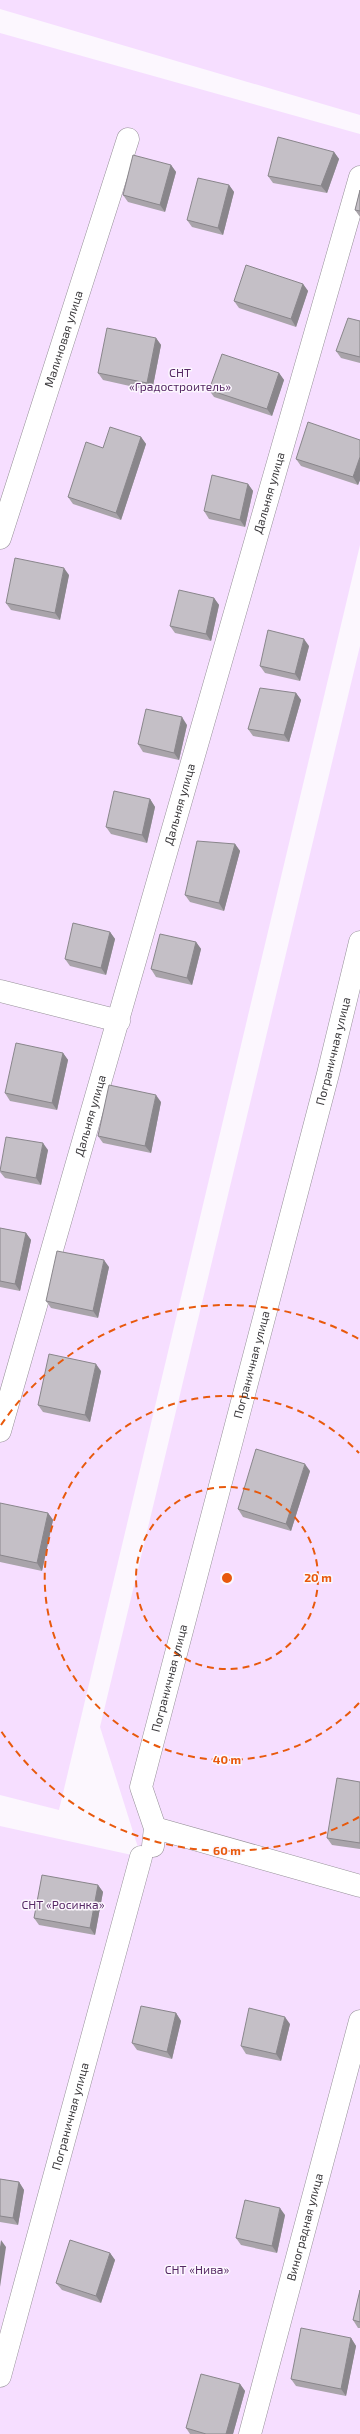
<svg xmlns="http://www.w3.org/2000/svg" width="360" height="2434" font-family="'Exo 2',sans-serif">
	<rect width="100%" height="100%" fill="#fcf7fe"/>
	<g fill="#f6deff">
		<path d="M0 0H360V115L0 9Z"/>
		<path d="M0 33 360 134V545L59 1810 0 1795Z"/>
		<path d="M360 646V2434H0V1826L141 1857 100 1727Z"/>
	</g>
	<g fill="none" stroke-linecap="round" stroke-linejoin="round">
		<g stroke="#969198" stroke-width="23">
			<g id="minor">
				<path id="s1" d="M0 538 128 139"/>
				<path d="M0 991 119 1021"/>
				<path id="s2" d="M0 1431 360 177"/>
				<path d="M155 1828 360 1886"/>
				<path id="s3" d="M153 1846 155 1828 141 1787 328 1074 360 942"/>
				<path id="s4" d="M0 2376 141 1857"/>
				<path id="s5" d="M250 2434 360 2021"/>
			</g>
		</g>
		<use href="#minor" stroke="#fff" stroke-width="22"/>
	</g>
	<g fill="#a9a4aa">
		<path d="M334 152 339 159 327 193 273 183 268 176Z"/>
		<path d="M171 165 176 172 165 212 128 202 123 195Z"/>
		<path d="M229 185 234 192 223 235 192 227 187 220Z"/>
		<path d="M360 190V217L355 210Z"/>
		<path d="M303 284 308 291 296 327 239 308 234 301Z"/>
		<path d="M360 321V363L341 358 336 351Z"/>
		<path d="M156 338 161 345 152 391 103 380 98 373Z"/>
		<path d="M279 373 284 380 272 416 214 397 209 390Z"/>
		<path d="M141 437 146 444 121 520 73 504 68 497 103 448Z"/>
		<path d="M360 440V480L358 485 301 466 296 459Z"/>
		<path d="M248 484 253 491 245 527 209 519 204 511Z"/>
		<path d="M69 575 60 620 11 610 6 603Z"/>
		<path d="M214 598 219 605 211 641 175 633 170 626Z"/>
		<path d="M309 646 300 681 265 673 260 666Z"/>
		<path d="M296 693 301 700 289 742 253 736 248 729Z"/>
		<path d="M187 725 179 760 143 752 138 744Z"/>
		<path d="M150 799 155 807 147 843 111 834 106 827Z"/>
		<path d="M235 844 240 851 224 911 190 902 185 895Z"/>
		<path d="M110 932 115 939 106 975 70 966 65 959Z"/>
		<path d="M196 942 201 949 192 985 156 977 151 969Z"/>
		<path d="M63 1053 68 1060 57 1110 10 1101 5 1093Z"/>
		<path d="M161 1102 151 1153 103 1143 98 1136Z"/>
		<path d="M48 1150 41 1185 5 1178 0 1172Z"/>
		<path d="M0 1228 26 1233 31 1240 20 1291 0 1287Z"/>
		<path d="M109 1267 98 1318 51 1308 46 1301Z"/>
		<path d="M101 1371 90 1422 43 1412 38 1405Z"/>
		<path d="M310 1471 291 1531 243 1517 238 1509Z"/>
		<path d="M0 1505 48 1513 53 1520 42 1571 0 1562Z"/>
		<path d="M360 1782V1849L332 1845 327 1838Z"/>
		<path d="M98 1885 103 1892 95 1935 39 1925 34 1918Z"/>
		<path d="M176 2013 181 2021 172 2059 137 2050 132 2043Z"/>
		<path d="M290 2024 281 2061 246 2054 241 2046Z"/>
		<path d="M0 2179 19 2182 24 2190 18 2225 0 2222Z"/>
		<path d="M285 2215 277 2253 241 2245 236 2238Z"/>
		<path d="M110 2253 115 2260 101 2303 62 2290 56 2283Z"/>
		<path d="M360 2290V2328H358L353 2320Z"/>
		<path d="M351 2338 356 2346 346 2396 296 2386 291 2379Z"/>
		<path d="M240 2384 245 2391 233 2434H190L186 2428Z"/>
	</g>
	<g fill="#89868b">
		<path d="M334 152 339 159 327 193 321 186Z"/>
		<path d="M171 165 176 172 165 212 160 205Z"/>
		<path d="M229 185 234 192 223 235 218 228Z"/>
		<path d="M303 284 308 291 296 327 291 319Z"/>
		<path d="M156 338 161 345 152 391 147 383Z"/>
		<path d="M279 373 284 380 272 416 267 409Z"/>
		<path d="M141 437 146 444 121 520 116 513Z"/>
		<path d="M360 457V480L358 485 353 477Z"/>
		<path d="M248 484 253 491 245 527 240 520Z"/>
		<path d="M64 568 69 575 60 620 55 613Z"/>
		<path d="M214 598 219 605 211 641 206 634Z"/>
		<path d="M304 639 309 646 300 681 295 674Z"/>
		<path d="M296 693 301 700 289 742 284 735Z"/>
		<path d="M182 717 187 725 179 760 174 753Z"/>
		<path d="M150 799 155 807 147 843 142 835Z"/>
		<path d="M235 844 240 851 224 911 219 903Z"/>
		<path d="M110 932 115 939 106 975 101 968Z"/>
		<path d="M196 942 201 949 192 985 187 978Z"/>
		<path d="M63 1053 68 1060 57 1110 52 1103Z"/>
		<path d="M156 1095 161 1102 151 1153 145 1146Z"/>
		<path d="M43 1143 48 1150 41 1185 36 1178Z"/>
		<path d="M26 1233 31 1240 20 1291 15 1284Z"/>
		<path d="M104 1260 109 1267 98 1318 93 1311Z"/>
		<path d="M96 1364 101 1371 90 1422 85 1415Z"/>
		<path d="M305 1464 310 1471 291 1531 286 1524Z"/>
		<path d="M48 1513 53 1520 42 1571 37 1563Z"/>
		<path d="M98 1885 103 1892 95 1935 90 1928Z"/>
		<path d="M176 2013 181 2021 172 2059 167 2052Z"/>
		<path d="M285 2017 290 2024 281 2061 276 2054Z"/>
		<path d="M19 2182 24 2190 18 2225 13 2218Z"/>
		<path d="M280 2208 285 2215 277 2253 272 2246Z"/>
		<path d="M1 2240 6 2247 0 2287V2247Z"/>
		<path d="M110 2253 115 2260 101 2303 96 2296Z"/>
		<path d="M351 2338 356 2346 346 2396 341 2389Z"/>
		<path d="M240 2384 245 2391 233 2434H226Z"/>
	</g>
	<g fill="#c4bfc6" stroke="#89868b">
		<path d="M278 137 334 152 321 186 268 176Z"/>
		<path d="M133 155 171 165 160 205 123 195Z"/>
		<path d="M198 178 229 185 218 228 187 220Z"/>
		<path d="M360 190V211L355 210Z"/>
		<path d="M246 265 303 284 291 319 234 301Z"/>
		<path d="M348 318 360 321V357L336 351Z"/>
		<path d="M107 328 156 338 147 383 98 373Z"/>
		<path d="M222 354 279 373 267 409 209 390Z"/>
		<path d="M308 422 360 440V457L353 477 296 459Z"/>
		<path d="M110 427 141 437 116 513 68 497 86 442 103 448Z"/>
		<path d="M212 475 248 484 240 520 204 511Z"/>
		<path d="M15 558 64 568 55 613 6 603Z"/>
		<path d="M179 590 214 598 206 634 170 626Z"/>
		<path d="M268 630 304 639 295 674 260 666Z"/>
		<path d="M260 688 296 693 284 735 248 729Z"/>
		<path d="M146 709 182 717 174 753 138 744Z"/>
		<path d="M114 791 150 799 142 835 106 827Z"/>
		<path d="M197 841 235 844 219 903 185 895Z"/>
		<path d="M73 923 110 932 101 968 65 959Z"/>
		<path d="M160 934 196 942 187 978 151 969Z"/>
		<path d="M16 1043 63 1053 52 1103 5 1093Z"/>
		<path d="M109 1085 156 1095 145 1146 98 1136Z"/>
		<path d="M6 1137 43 1143 36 1178 0 1171Z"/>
		<path d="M0 1228 26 1233 15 1284 0 1281Z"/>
		<path d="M57 1251 104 1260 93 1311 46 1301Z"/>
		<path d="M49 1354 96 1364 85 1415 38 1405Z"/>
		<path d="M256 1449 305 1464 286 1524 238 1509Z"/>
		<path d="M0 1503 48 1513 37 1563 0 1555Z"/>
		<path d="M337 1778 360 1782V1843L327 1838Z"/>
		<path d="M42 1875 98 1885 90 1928 34 1918Z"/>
		<path d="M141 2006 176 2013 167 2052 132 2043Z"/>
		<path d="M249 2008 285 2017 276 2054 241 2046Z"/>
		<path d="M0 2179 19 2182 13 2218 0 2216Z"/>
		<path d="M245 2200 280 2208 272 2246 236 2238Z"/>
		<path d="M70 2240 110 2253 96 2296 56 2283Z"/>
		<path d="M360 2290V2322L353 2320Z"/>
		<path d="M301 2328 351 2338 341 2389 291 2379Z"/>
		<path d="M201 2374 240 2384 226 2434H206L186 2428Z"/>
	</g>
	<g fill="none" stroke="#e8590c" stroke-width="2" stroke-dasharray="7 5">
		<circle cx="227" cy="1578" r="91"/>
		<path d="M359 1703A182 182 0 1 1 359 1453"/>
		<path d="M359 1817A273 273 0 0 1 1 1731M1 1425A273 273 0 0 1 359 1339"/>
	</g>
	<g text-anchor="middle" stroke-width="3" stroke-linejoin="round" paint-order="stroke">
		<g font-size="12" fill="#3b393c" stroke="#fcf7fe">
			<text dy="4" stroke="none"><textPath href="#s1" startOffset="209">Малиновая улица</textPath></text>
			<text dy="4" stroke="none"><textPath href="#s2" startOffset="976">Дальняя улица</textPath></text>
			<text dy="4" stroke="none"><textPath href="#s2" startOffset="652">Дальняя улица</textPath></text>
			<text dy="4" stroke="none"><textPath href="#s3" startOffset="822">Пограничная улица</textPath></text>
			<text dy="4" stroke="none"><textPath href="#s2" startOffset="328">Дальняя улица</textPath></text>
			<text dy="4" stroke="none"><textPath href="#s3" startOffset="498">Пограничная улица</textPath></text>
			<text dy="4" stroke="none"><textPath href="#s3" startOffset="174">Пограничная улица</textPath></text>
			<text dy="4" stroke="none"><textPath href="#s4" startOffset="269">Пограничная улица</textPath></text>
			<text dy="4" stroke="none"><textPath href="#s5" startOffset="214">Виноградная улица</textPath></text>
		</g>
		<g font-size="12" fill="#562965" stroke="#fcf7fe">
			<text x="180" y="377">СНТ<tspan x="180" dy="14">«Градостроитель»</tspan></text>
			<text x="63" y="1909">СНТ «Росинка»</text>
			<text x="197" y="2274">СНТ «Нива»</text>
		</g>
	</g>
	<circle cx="227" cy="1578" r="6" fill="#e8590c" stroke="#fcf7fe" stroke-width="2"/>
	<g font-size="12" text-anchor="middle" font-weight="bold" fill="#e8590c" stroke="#fcf7fe" stroke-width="3" stroke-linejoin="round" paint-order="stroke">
		<text x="318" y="1582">20 m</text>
		<text x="227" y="1764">40 m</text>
		<text x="227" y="1855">60 m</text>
	</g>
</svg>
